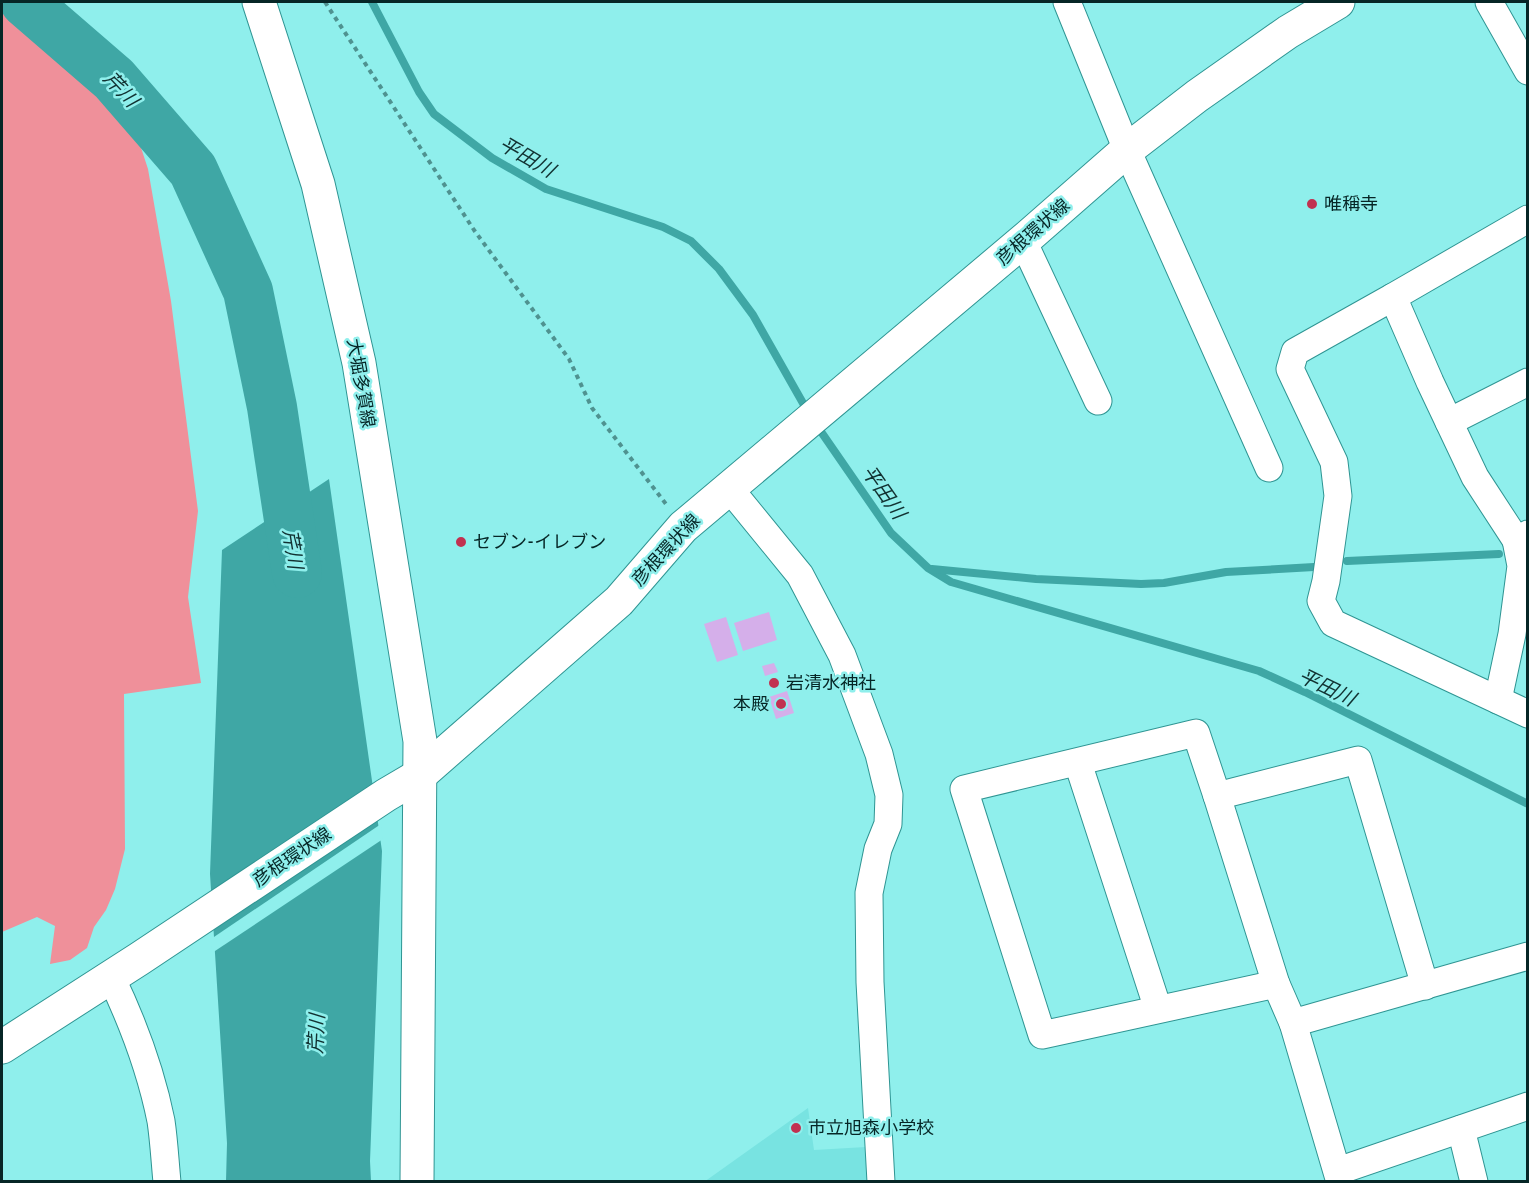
<svg xmlns="http://www.w3.org/2000/svg" width="1529" height="1183" font-family="Overpass,'Noto Sans JP',sans-serif">
	<rect width="100%" height="100%" fill="#8fefec"/>
	<path fill="#78e3e1" d="M808 1108 814 1150 866 1147 868 1181 704 1182Z"/>
	<path fill="#ef909a" d="M2 11 111 82 127 105 148 169 171 301 198 511 188 597 201 683 124 694 125 849 115 889 106 910 94 927 87 948 70 960 50 964 55 926 37 917 2 932Z"/>
	<path fill="#3fa7a5" d="M329 479 382 851 370 1161 371 1181H226L227 1143 210 874 222 550Z"/>
	<path fill="#8fefec" d="M381 824 383 839 212 953 211 939Z"/>
	<g fill="none" stroke-linecap="round" stroke-linejoin="round">
		<g stroke="#3fa7a5" stroke-width="8">
			<path d="M372 2 419 92 434 114 492 158 546 189 663 227 691 241 719 269 753 315 808 412"/>
			<path d="M815 423 891 533 928 568 951 582 1259 671 1305 692 1528 804"/>
			<path d="M1347 561 1499 554"/>
			<path d="M932 569 1036 579 1141 584 1164 583 1226 572 1314 567"/>
		</g>
		<path stroke="#3fa7a5" stroke-width="50" d="M25 2 114 79 193 170 248 291 272 407 297 573"/>
	</g>
	<g fill="#d5afea">
		<path d="M769 612 777 640 743 651 734 623Z"/>
		<path d="M726 617 738 655 717 662 704 624Z"/>
		<path d="M774 663 778 672 765 676 762 666Z"/>
		<path d="M787 691 794 713 776 719 769 697Z"/>
	</g>
	<g fill="none" stroke-linecap="round" stroke-linejoin="round">
		<g stroke="#2f9593" stroke-width="29">
			<g id="street">
				<path d="M1067 2 1127 150 1269 468"/>
				<path d="M1489 2 1528 71"/>
				<path d="M1528 219 1393 297 1430 382 1475 477 1516 540 1528 534"/>
				<path d="M1023 241 1098 401"/>
				<path d="M1393 297 1295 352 1290 369 1334 462 1338 496 1326 581 1321 601 1333 623 1528 714"/>
				<path d="M1449 422 1528 382"/>
				<path d="M729 488 800 575 842 655 879 754 889 795 888 824 878 849 869 893 870 982 881 1182"/>
				<path d="M1498 700 1512 634 1521 566 1516 540"/>
				<path d="M1078 763 1158 1009"/>
				<path d="M1217 796 1276 984"/>
				<path d="M111 977C133 1023 151 1071 161 1121 164 1141 165 1162 167 1182"/>
				<path d="M1293 1023 1528 956"/>
				<path d="M1461 1129 1474 1182"/>
				<path d="M1338 1171 1528 1106"/>
				<path d="M1340 1182 1293 1023 1276 984 1042 1035 964 789 1196 733 1217 796 1358 760 1425 986"/>
			</g>
		</g>
		<g stroke="#2f9593" stroke-width="35">
			<g id="secondary">
				<path d="M259 2 318 184 359 363 420 741 417 1182"/>
				<path d="M2 1047 139 959 386 795 420 775 619 601 683 527 1023 241 1127 150 1197 96 1288 32 1338 2"/>
			</g>
		</g>
		<path stroke="#4f9290" stroke-width="4" stroke-dasharray="4.5 4.5" stroke-linecap="butt" d="M325 2 474 230 569 359 592 408 666 504"/>
		<use href="#street" stroke="#fff" stroke-width="27"/>
		<use href="#secondary" stroke="#fff" stroke-width="33"/>
	</g>
	<g fill="#c13150" stroke="#8fefec" stroke-width="2">
		<circle cx="1312" cy="204" r="6"/>
		<circle cx="461" cy="542" r="6"/>
		<circle cx="774" cy="683" r="6"/>
		<circle cx="781" cy="704" r="6"/>
		<circle cx="796" cy="1128" r="6"/>
	</g>
	<g text-anchor="middle" stroke-width="5" stroke-linejoin="round" paint-order="stroke">
		<g font-size="18" fill="#062626" stroke="#8fefec" text-anchor="start">
			<text x="1324" y="210">唯稱寺</text>
			<text x="473" y="548">セブン-イレブン</text>
			<text x="786" y="689">岩清水神社</text>
			<text x="769" y="710" text-anchor="end">本殿</text>
			<text x="808" y="1134">市立旭森小学校</text>
		</g>
		<g font-size="18" fill="#062626" stroke="#8fefec">
			<text transform="translate(1033 232) rotate(-41)" y="6">彦根環状線</text>
			<text transform="translate(361 383) rotate(80)" y="6">大堀多賀線</text>
			<text transform="translate(666 550) rotate(-47)" y="6">彦根環状線</text>
			<text transform="translate(292 857) rotate(-34)" y="6">彦根環状線</text>
		</g>
		<g font-size="20" font-style="italic" fill="#113131" stroke="#8fefec">
			<text transform="translate(121 89) rotate(47)" y="7">芹川</text>
			<text transform="translate(527 157) rotate(30)" y="7">平田川</text>
			<text transform="translate(884 492) rotate(55)" y="7">平田川</text>
			<text transform="translate(293 549) rotate(81)" y="7">芹川</text>
			<text transform="translate(1327 687) rotate(26)" y="7">平田川</text>
			<text transform="translate(316 1034) rotate(-87)" y="7">芹川</text>
		</g>
	</g>
	<rect width="1529" height="1183" fill="none" stroke="#062626" stroke-width="6"/>
</svg>
